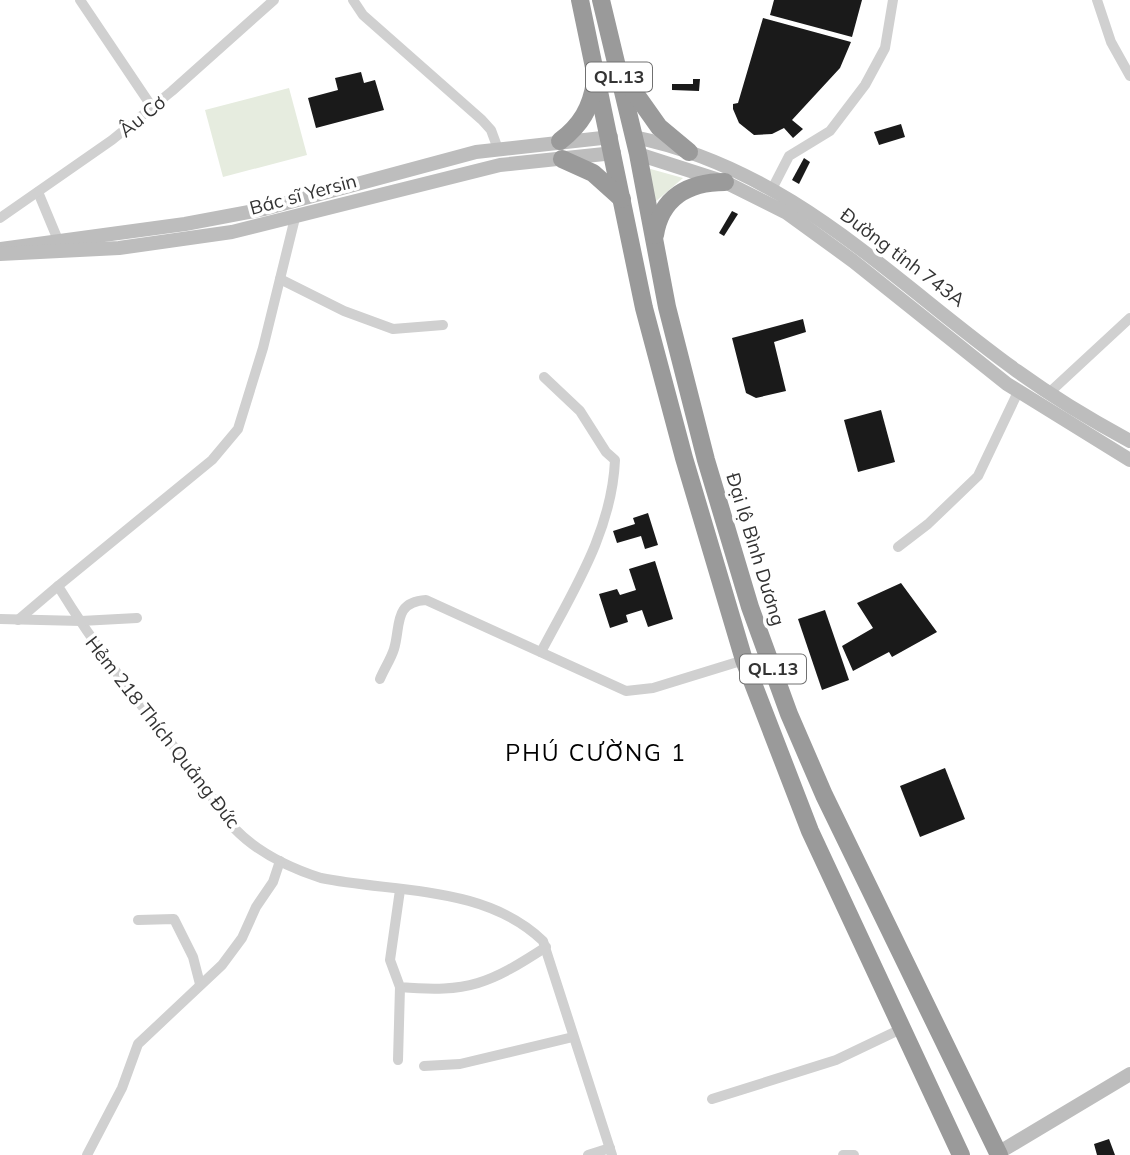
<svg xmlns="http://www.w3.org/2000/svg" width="1130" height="1155" font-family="Mulish,sans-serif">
	<rect width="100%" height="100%" fill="#fff"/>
	<g fill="#e6ecdf">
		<path d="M289 88 307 155 223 177 205 110Z"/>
		<path d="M647 168 683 178 655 202Z"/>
	</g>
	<g fill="#1a1a1a">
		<path d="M774 0H862L852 37 770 15Z"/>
		<path d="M763 18 851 42 840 68 792 120 803 129 793 138 784 128 772 134 754 135 739 123 733 109V104L738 103Z"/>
		<path d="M361 72 364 83 375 80 384 110 316 128 308 98 338 90 335 78Z"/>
		<path d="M693 79H700L699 91 672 90V84H693Z"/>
		<path d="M901 124 905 137 879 145 874 132Z"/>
		<path d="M804 158 810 162 799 184 792 180Z"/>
		<path d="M732 211 738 214 724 236 719 233Z"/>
		<path d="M803 319 806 332 774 342 786 391 756 398 746 393 732 338Z"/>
		<path d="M881 410 895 462 858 472 844 420Z"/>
		<path d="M648 513 658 545 645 549 641 536 617 543 613 531 635 524 633 518Z"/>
		<path d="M655 561 673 619 648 627 642 610 626 615 628 622 610 628 599 594 617 589 620 595 636 590 629 569Z"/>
		<path d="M901 583 937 632 892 657 889 652 853 671 842 646 873 628 857 603Z"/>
		<path d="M825 610 849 680 822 690 798 619Z"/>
		<path d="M945 768 965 819 920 837 900 786Z"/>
		<path d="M1109 1139 1115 1155H1097L1094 1144Z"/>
	</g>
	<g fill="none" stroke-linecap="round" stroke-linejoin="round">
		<g stroke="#d0d0d0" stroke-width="10">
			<path d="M80 0 152 107"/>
			<path d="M353 0 363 15 482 120 491 130 498 149"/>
			<path d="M1097 0 1111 42 1130 76"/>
			<path d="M772 189 789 156 830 131 865 85 885 48 893 0"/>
			<path d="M38 192 58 240"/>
			<path d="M0 218 112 140 172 91 274 0"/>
			<path d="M295 218 263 348 238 429 212 460 58 586C100 655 147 713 197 776 210 792 221 813 234 828 257 852 290 868 321 878 396 893 485 885 543 941L612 1155"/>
			<path d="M280 279 344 311 393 329 443 325"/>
			<path d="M1050 392 1130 318"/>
			<path d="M898 547 928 524 978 476 1018 392"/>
			<path d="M0 619 81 621 137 618"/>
			<path d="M18 620 58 586"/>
			<path d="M541 652C573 591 612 531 615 460L606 452 580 411 544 377"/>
			<path d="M380 679C384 669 391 659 394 649 401 626 393 602 426 600L626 691 653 688 744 660"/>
			<path d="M400 890 390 960 400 987C469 993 489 984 546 947"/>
			<path d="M138 920 174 919 193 957 200 984"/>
			<path d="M398 1060 400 987"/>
			<path d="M424 1066 460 1064 573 1037"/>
			<path d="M712 1099 836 1060 901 1029"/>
			<path d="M87 1155 122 1088 138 1044 222 965 242 938 256 907 273 882 280 861"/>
			<path d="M588 1155 610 1148"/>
			<path d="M843 1155H854"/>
		</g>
		<g stroke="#bdbdbd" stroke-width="14">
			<path d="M634 137C792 169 893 282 1017 371 1053 397 1091 420 1130 441"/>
			<path d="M638 154 725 182 787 213 853 261 1007 384 1130 460"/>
			<path d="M0 249 185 224 264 209 476 152 611 137"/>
			<path d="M0 254 119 248 232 232 500 165 614 153"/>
			<path d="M998 1153 1130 1074"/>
		</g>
		<g stroke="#9a9a9a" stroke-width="18">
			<path d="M580 0 644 308 684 458 744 660 810 831 961 1155"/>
			<path d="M601 0 638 154 667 307 706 460 750 607 789 714 824 795 999 1155"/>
			<path d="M625 79 659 127 689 152"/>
			<path d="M560 141C581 125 591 108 595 82"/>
			<path d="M562 159 593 173 622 199"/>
			<path d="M655 235C661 197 689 182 725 182"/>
		</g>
	</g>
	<g text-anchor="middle" stroke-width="7" stroke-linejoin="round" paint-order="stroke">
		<g fill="#fff" stroke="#707070" stroke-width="2">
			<rect x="586" y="62.5" width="66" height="29" rx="5"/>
			<rect x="740" y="654.5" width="66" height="29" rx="5"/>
		</g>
		<g font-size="18" font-weight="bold" fill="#333">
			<text x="619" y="83">QL.13</text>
			<text x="773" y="675">QL.13</text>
		</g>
		<g font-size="19" fill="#333" stroke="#fff">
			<text transform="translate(142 116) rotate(-39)" y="7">Âu Cơ</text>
			<text transform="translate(303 194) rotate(-15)" y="7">Bác sĩ Yersin</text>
			<text transform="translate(903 257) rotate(37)" y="7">Đường tỉnh 743A</text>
			<text transform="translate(756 549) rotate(73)" y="7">Đại lộ Bình Dương</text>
			<text transform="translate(163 732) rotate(52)" y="7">Hẻm 218 Thích Quảng Đức</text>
		</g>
		<g font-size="23" letter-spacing="2" fill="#000" stroke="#fff">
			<text x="596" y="761">PHÚ CƯỜNG 1</text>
		</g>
	</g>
</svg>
